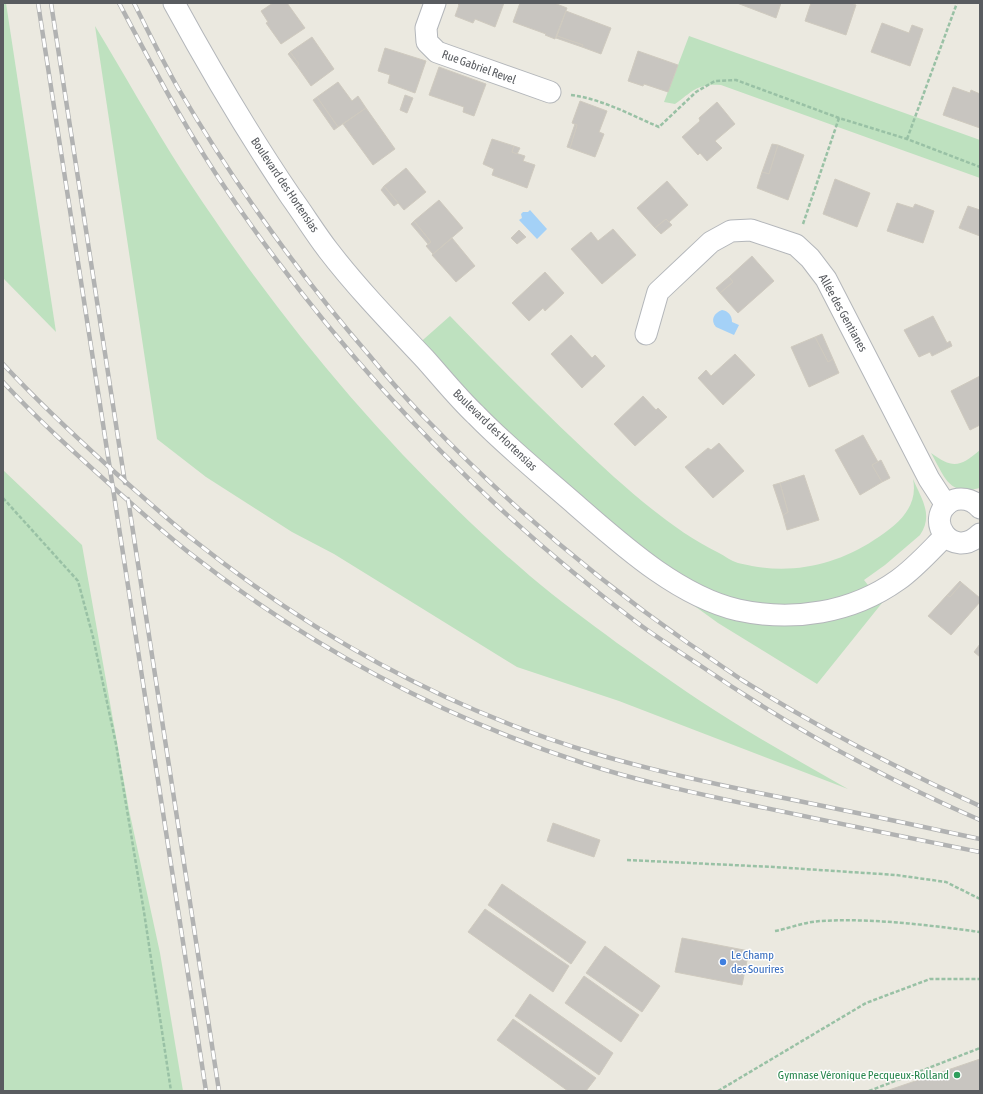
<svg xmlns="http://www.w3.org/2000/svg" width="983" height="1094" font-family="'Asap Condensed',sans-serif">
	<rect width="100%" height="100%" fill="#ebe9e0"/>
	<g fill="#bee1bf">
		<path d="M3 3H6L56 332 3 278Z"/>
		<path d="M95 26C124 74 152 124 182 171 196 193 211 214 225 235 312 360 414 477 530 576 558 600 588 621 617 643 654 669 691 696 730 720 768 744 808 766 848 789L619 701 517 667 334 554 292 532 206 477 157 439Z"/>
		<path d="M689 36 980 140V178L721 85C698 83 693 91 675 104L664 102Z"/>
		<path d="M450 316C503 371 557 425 614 477 646 505 680 534 719 553 725 556 731 561 738 563 742 564 748 565 752 566 795 574 838 564 874 540 896 526 919 508 913 479 921 498 934 515 920 535L885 565 864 580 882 603 817 684 718 623 631 560 407 354Z"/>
		<path d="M980 450V488C948 496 945 477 931 453 953 469 960 467 980 450Z"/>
		<path d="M3 470 82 545 129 810 160 953 183 1091H3Z"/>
	</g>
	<g fill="#a4d1f7">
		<path d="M530 210 547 229 537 239 519 220 522 218 521 214 523 212H528Z"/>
		<path d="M722 310C728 311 732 315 732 322L739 325 734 335 716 327C710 320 714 313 722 310Z"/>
	</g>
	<g fill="#c8c5c0" stroke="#cfcabf">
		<path d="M273 3H287L305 28 281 44 266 23 268 22 261 11Z"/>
		<path d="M457 3H504L495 27 475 19 473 23 455 16 459 5Z"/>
		<path d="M520 3H554L567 8 555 39 545 35 546 34 513 22Z"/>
		<path d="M737 3H781L776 18Z"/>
		<path d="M811 3H851L856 5 846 35 805 21Z"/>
		<path d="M566 11 611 28 601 54 582 47 583 45 557 36Z"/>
		<path d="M882 23 909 33 912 25 923 29 910 66 871 52Z"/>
		<path d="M557 36 583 45 582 47 556 38Z"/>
		<path d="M312 37 334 69 311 86 297 66 299 64 290 52Z"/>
		<path d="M385 48 426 61 415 93 388 83 390 75 378 71Z"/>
		<path d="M638 51 678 65 668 92 644 84 643 86 628 81Z"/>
		<path d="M290 52 299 64 297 66 288 54Z"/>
		<path d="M439 67 486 84 474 116 463 112 464 107 429 95Z"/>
		<path d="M338 82 352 101 358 96 366 108 338 127 317 97Z"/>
		<path d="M953 87 970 93 971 90 980 94V128L943 115Z"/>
		<path d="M405 95 413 98 407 113 400 110Z"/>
		<path d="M317 97 338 127 334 130 313 100Z"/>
		<path d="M580 101 607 111 599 132 604 134 595 157 570 148 577 125 572 123Z"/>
		<path d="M717 102 735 124 715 141 722 148 707 161 700 153 698 155 682 137 700 121 699 118Z"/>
		<path d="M366 108 395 149 373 165 343 124Z"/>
		<path d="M575 124 577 125 570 148 567 147Z"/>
		<path d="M492 139 514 146 512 152 525 156 523 161 535 165 527 188 492 175 494 169 483 164Z"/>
		<path d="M772 144 778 145 769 174 762 172Z"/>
		<path d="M778 145 804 155 788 200 757 188 762 172 769 174Z"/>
		<path d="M514 146 520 148 517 154 512 152Z"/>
		<path d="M406 168 426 192 404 210 384 186Z"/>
		<path d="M835 179 870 193 857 227 823 214Z"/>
		<path d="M667 181 688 205 669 222 666 219 655 228 637 208Z"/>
		<path d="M384 186 398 203 394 206 381 190Z"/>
		<path d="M439 200 463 228 433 254 426 246 431 242 414 221Z"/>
		<path d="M897 203 913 208 915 204 934 211 923 243 887 231Z"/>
		<path d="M968 206 980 210V236L959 228Z"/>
		<path d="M666 219 672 225 661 234 655 228Z"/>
		<path d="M414 221 431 242 428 244 411 224Z"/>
		<path d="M613 229 636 255 602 284 571 249 591 232 598 241Z"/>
		<path d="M519 230 526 237 517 244 511 238Z"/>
		<path d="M452 238 475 266 456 282 432 255Z"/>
		<path d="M752 256 774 281 738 313 720 293 733 282 729 277Z"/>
		<path d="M545 272 564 293 545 311 543 308 529 321 512 303Z"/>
		<path d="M729 277 733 282 720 293 716 288Z"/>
		<path d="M933 316 947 343 950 341 952 346 932 356 930 352 919 357 904 330Z"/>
		<path d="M822 334 833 359 828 362 815 337Z"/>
		<path d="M571 335 592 358 595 355 605 366 582 388 551 354Z"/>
		<path d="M815 337 828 362 833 359 839 373 809 387 791 347Z"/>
		<path d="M735 354 755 375 723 405 698 378 706 370 711 376Z"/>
		<path d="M980 376V425L970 430 951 391Z"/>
		<path d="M643 396 656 410 658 408 667 417 635 446 614 424Z"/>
		<path d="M863 435 878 462 872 465 882 482 860 495 835 450Z"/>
		<path d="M719 443 744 471 713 498 685 467 708 448 711 450Z"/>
		<path d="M881 460 890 478 882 482 872 465Z"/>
		<path d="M804 475 819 520 787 530 783 515 788 512 780 483Z"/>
		<path d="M780 483 788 512 783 515 773 485Z"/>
		<path d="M960 581 962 583 950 597 947 595Z"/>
		<path d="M962 583 980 598V602L951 635 928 616 947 595 950 597Z"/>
		<path d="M980 644V657L974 652Z"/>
		<path d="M553 823 600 840 594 857 547 841Z"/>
		<path d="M502 884 586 942 571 964 488 905Z"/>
		<path d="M485 909 569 966 553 992 468 932Z"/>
		<path d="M682 938 749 951 742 985 675 972Z"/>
		<path d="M605 946 660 986 642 1012 586 973Z"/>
		<path d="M584 976 639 1015 621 1042 565 1003Z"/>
		<path d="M530 994 613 1053 599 1075 515 1016Z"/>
		<path d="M513 1019 596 1078 586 1091H568L497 1040Z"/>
		<path d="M980 1059V1091H886Z"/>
	</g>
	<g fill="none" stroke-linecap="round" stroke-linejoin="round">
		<g stroke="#b3b6ba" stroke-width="23">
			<g id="street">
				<path d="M174 3C210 69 249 135 291 197 304 215 315 233 328 250 358 289 392 324 425 359 442 378 458 398 476 415 507 447 543 476 576 505 622 545 678 596 738 610 793 622 852 613 898 580 915 568 930 551 945 536"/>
				<path d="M435 3 426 28 427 42 437 52 550 92"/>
				<path d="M646 334 658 292 711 242 731 231 751 230 796 245 810 258 826 279 929 479 946 505"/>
				<path d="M980 508C975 502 969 499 961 499 957 499 953 500 950 502 923 520 953 561 980 534"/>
			</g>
		</g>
		<g stroke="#99c1a5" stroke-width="2.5" stroke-dasharray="4 2" stroke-linecap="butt">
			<path d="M571 95C602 99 631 115 659 127L696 92 715 81 736 80 839 118 907 139 980 167"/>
			<path d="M907 139 957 3"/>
			<path d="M803 224 839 118"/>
			<path d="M3 498 78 581 93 637 116 744 144 912 171 1091"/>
			<path d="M627 860 774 867 896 875 946 882 980 899"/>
			<path d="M775 931C790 928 805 922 820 921 874 918 927 925 980 932"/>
			<path d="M718 1091 866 1003 930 979H980"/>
			<path d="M869 1091 980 1048"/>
		</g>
		<use href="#street" stroke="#fff" stroke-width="21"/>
		<g stroke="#b1b2b2" stroke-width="4.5">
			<g id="rail">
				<path d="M38 3 206 1091"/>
				<path d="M51 3 125 483"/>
				<path d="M119 3C154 69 189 136 232 198 345 362 483 508 643 627 661 640 680 652 698 664 787 725 881 777 980 820"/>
				<path d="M134 3C148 31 162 60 178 88 234 183 297 272 369 355 388 378 408 401 429 422 508 504 595 578 688 643 706 655 724 668 742 680 819 728 898 769 980 806"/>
				<path d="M3 364C40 404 79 440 119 476 143 497 167 519 191 538 311 634 447 709 593 753 657 772 723 786 789 799 853 812 916 825 980 839"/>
				<path d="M3 382C38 420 77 455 116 490 139 510 163 532 187 551 306 645 439 716 583 763 638 781 695 793 751 805 827 821 903 837 980 852"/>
				<path d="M128 499 219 1091"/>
			</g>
		</g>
		<use href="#rail" stroke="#fff" stroke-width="3" stroke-dasharray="9" stroke-linecap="butt"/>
	</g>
	<circle fill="#3f7fe0" stroke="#fff" stroke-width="1.5" cx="723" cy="962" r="4"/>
	<circle fill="#2e9e5b" stroke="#fff" stroke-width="1.5" cx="957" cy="1075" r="4"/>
	<g text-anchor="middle" stroke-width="3" stroke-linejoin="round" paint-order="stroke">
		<g font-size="12" fill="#595c60" stroke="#fff">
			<text transform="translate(479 67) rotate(20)" y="4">Rue Gabriel Revel</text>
			<text transform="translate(285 185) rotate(56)" y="4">Boulevard des Hortensias</text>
			<text transform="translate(843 313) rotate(61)" y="4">Allée des Gentianes</text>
			<text transform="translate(495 430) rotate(44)" y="4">Boulevard des Hortensias</text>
		</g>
		<g font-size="12" fill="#366cbe" stroke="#fff" text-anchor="start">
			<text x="731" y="959">Le Champ<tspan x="731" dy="14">des Sourires</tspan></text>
		</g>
		<g font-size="12" fill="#27864d" stroke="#fff" text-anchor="end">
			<text x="949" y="1079">Gymnase Véronique Pecqueux-Rolland</text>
		</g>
	</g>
	<rect width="983" height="1094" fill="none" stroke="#595c60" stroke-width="8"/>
</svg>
